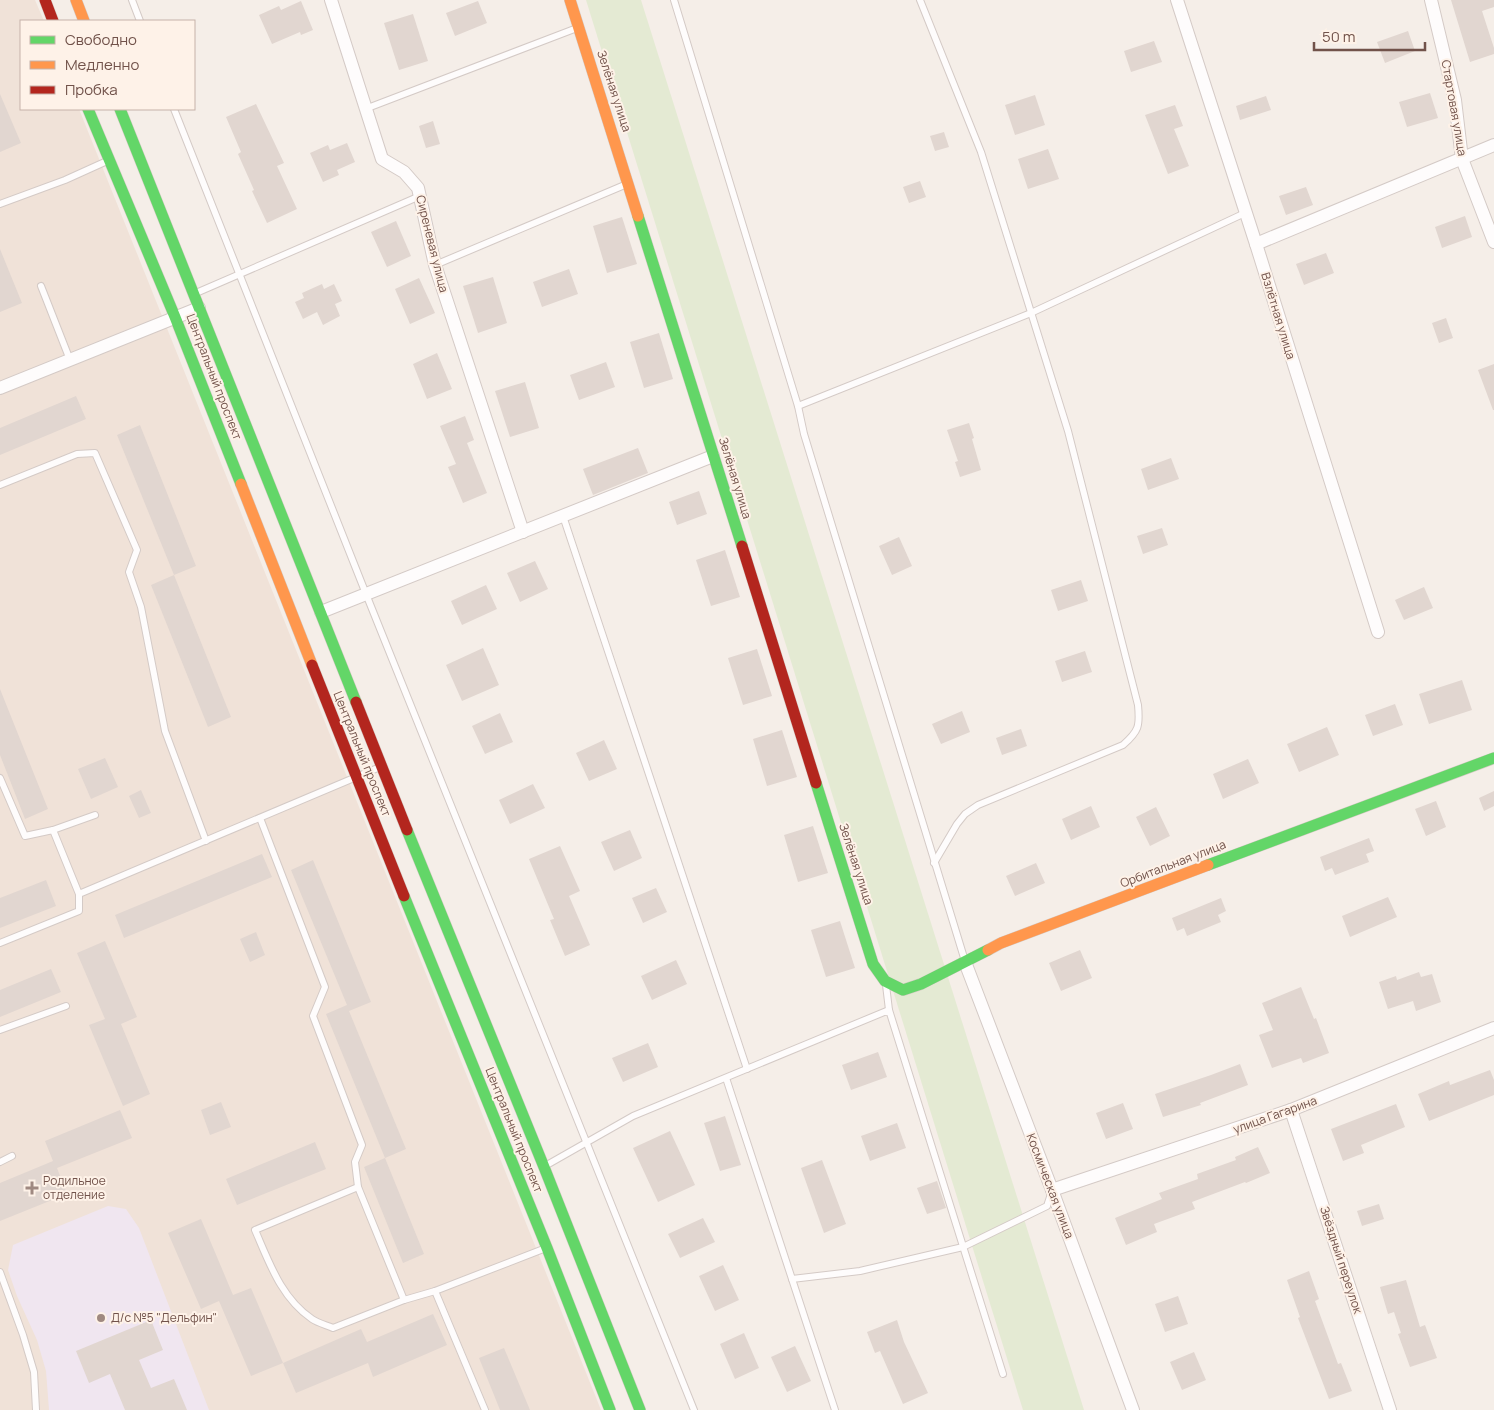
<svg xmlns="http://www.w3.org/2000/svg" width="1494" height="1410" font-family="Manrope,sans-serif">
	<rect width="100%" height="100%" fill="#f5eee8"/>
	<path fill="#f0e2d8" d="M0 0H35L44 21H21V109H79L601 1410H0Z"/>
	<path fill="#f0e6f0" d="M108 1206 126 1209 139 1228 209 1410H49L46 1371 37 1340 17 1296 8 1270 13 1245Z"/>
	<path fill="#e4ead3" d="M586 0H641L1084 1410H1023Z"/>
	<g fill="#e1d6d0">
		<path d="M1451 0H1494V7L1482 11 1494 48V54L1470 62Z"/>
		<path d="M301 1 313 30 301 35 300 32 272 44 259 15 279 6 281 10Z"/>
		<path d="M478 1 487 23 455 36 446 13Z"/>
		<path d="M413 14 428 61 399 70 384 23Z"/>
		<path d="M1408 31 1415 51 1385 63 1377 42Z"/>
		<path d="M1154 41 1162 62 1131 72 1124 51Z"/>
		<path d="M1430 93 1438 118 1407 127 1399 102Z"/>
		<path d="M0 94 21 143 0 152Z"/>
		<path d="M1035 95 1045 125 1015 135 1005 105Z"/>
		<path d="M1266 96 1271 110 1240 120 1236 106Z"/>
		<path d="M256 104 284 163 277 166 297 209 267 223 252 191 254 190 238 154 241 152 226 117Z"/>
		<path d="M1175 105 1183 126 1174 129 1189 166 1168 174 1145 115Z"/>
		<path d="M433 121 440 144 426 148 419 126Z"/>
		<path d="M944 132 949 147 935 151 930 136Z"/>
		<path d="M347 143 355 162 337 170 339 175 323 182 310 153 328 145 330 150Z"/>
		<path d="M1048 149 1059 179 1028 189 1018 159Z"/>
		<path d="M920 181 926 197 909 203 903 187Z"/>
		<path d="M1306 187 1313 205 1286 215 1279 196Z"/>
		<path d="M1465 216 1472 237 1442 248 1435 227Z"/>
		<path d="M622 217 637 264 607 273 593 226Z"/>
		<path d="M396 221 411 256 387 267 371 232Z"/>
		<path d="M0 249 22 303 0 312Z"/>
		<path d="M1326 253 1334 273 1304 285 1296 264Z"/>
		<path d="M569 269 578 294 542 307 533 282Z"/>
		<path d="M493 277 507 323 478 333 463 286Z"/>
		<path d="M419 278 435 313 410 324 395 289Z"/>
		<path d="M322 284 324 289 334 284 342 301 335 304 340 316 323 325 317 312 303 319 295 302 304 298 302 293Z"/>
		<path d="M1446 318 1453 338 1439 343 1432 323Z"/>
		<path d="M659 333 673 379 644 388 630 342Z"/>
		<path d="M437 353 452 389 427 399 413 364Z"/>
		<path d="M606 362 615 387 579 400 570 375Z"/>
		<path d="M1494 364V410H1493L1478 370Z"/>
		<path d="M525 382 539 428 510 437 495 391Z"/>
		<path d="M76 396 86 419 0 455V428Z"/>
		<path d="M465 416 474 440 467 443 487 493 463 503 448 467 456 464 440 426Z"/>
		<path d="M969 423 974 438 972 439 981 470 960 477 955 462 958 461 947 430Z"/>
		<path d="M140 425 196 566 174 575 117 435Z"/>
		<path d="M638 448 648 473 593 495 583 469Z"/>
		<path d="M1171 458 1179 479 1148 490 1141 469Z"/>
		<path d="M699 491 707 514 677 525 669 502Z"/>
		<path d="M1162 528 1168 545 1143 554 1137 536Z"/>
		<path d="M899 537 912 566 892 575 879 546Z"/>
		<path d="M725 550 740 597 711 606 696 560Z"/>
		<path d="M535 561 548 589 520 602 507 573Z"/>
		<path d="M174 575 231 717 208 727 151 585Z"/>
		<path d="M1081 580 1088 601 1058 611 1051 590Z"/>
		<path d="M486 585 497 609 462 625 451 601Z"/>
		<path d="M1424 587 1433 608 1404 620 1395 600Z"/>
		<path d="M483 648 499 685 462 701 446 665Z"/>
		<path d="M757 649 772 696 743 705 728 658Z"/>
		<path d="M1085 651 1092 672 1062 682 1055 661Z"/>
		<path d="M1462 680 1472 710 1429 724 1419 694Z"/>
		<path d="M0 689 48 809 25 819 0 755Z"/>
		<path d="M1395 704 1403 725 1373 736 1365 715Z"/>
		<path d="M962 711 970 732 941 744 932 724Z"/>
		<path d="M500 713 513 742 485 754 472 726Z"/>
		<path d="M1327 727 1339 755 1299 772 1287 744Z"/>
		<path d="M1021 729 1027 746 1002 755 996 738Z"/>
		<path d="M782 730 797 777 767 786 753 739Z"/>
		<path d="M604 740 617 769 589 781 576 753Z"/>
		<path d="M105 758 118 787 91 799 78 769Z"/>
		<path d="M1248 759 1259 783 1223 799 1213 774Z"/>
		<path d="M533 784 545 808 510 824 499 800Z"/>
		<path d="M141 790 151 813 139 818 129 796Z"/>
		<path d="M1494 791V806L1484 811 1479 798Z"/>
		<path d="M1436 801 1446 827 1426 836 1415 809Z"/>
		<path d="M1091 806 1100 827 1071 840 1062 819Z"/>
		<path d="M1156 807 1170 836 1150 846 1136 817Z"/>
		<path d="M813 826 828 873 798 882 784 835Z"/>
		<path d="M630 830 642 858 614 871 601 842Z"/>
		<path d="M1369 838 1374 851 1366 854 1369 862 1335 875 1332 868 1325 871 1320 857Z"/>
		<path d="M560 846 580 891 569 896 590 945 565 956 550 920 554 919 529 859Z"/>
		<path d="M262 854 272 877 124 938 115 915Z"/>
		<path d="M313 860 371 1002 349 1011 406 1149 385 1158 326 1014 347 1005 291 870Z"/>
		<path d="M1036 863 1045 883 1015 896 1006 876Z"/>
		<path d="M46 880 56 906 0 928V898Z"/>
		<path d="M656 888 667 912 643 923 632 898Z"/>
		<path d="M1388 897 1397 917 1350 937 1342 916Z"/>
		<path d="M1221 898 1226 911 1218 915 1221 922 1187 936 1184 928 1177 931 1172 918Z"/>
		<path d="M840 921 855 968 826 977 811 930Z"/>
		<path d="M256 932 265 955 250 962 240 939Z"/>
		<path d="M105 941 137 1017 121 1024 150 1094 123 1106 89 1025 105 1019 77 953Z"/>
		<path d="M1080 950 1092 978 1061 991 1049 963Z"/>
		<path d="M676 960 687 984 652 1000 641 976Z"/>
		<path d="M51 969 61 992 0 1017V990Z"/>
		<path d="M1419 972 1421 977 1432 974 1441 1002 1416 1011 1413 1001 1388 1009 1379 982 1396 976 1397 980Z"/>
		<path d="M1301 987 1314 1019 1316 1018 1329 1053 1303 1063 1301 1058 1272 1068 1259 1035 1273 1030 1262 1003Z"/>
		<path d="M648 1043 658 1067 623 1082 612 1058Z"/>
		<path d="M878 1052 887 1077 851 1090 842 1065Z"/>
		<path d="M1240 1064 1248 1085 1200 1103 1201 1105 1163 1117 1155 1094 1211 1075Z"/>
		<path d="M1490 1070 1494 1080V1095L1429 1121 1418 1094 1449 1081 1450 1085Z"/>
		<path d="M221 1102 231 1127 210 1135 201 1110Z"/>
		<path d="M1123 1103 1133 1129 1106 1139 1096 1113Z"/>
		<path d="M1396 1104 1405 1127 1361 1145 1364 1153 1343 1161 1331 1129Z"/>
		<path d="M120 1110 132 1138 57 1168 67 1194 0 1221V1183L53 1161 45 1141Z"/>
		<path d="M725 1116 741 1165 720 1171 704 1123Z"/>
		<path d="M897 1123 906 1148 870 1161 861 1136Z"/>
		<path d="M670 1131 695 1185 658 1202 633 1148Z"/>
		<path d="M315 1142 326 1169 237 1205 226 1179Z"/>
		<path d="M1258 1147 1270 1173 1246 1183 1245 1182 1192 1202 1195 1209 1154 1224 1157 1232 1126 1245 1115 1218 1162 1199 1159 1193 1198 1179 1197 1174 1236 1160 1235 1157Z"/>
		<path d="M385 1158 424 1254 403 1263 364 1167Z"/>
		<path d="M822 1160 846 1224 824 1233 801 1168Z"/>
		<path d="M937 1181 946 1208 927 1214 917 1188Z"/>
		<path d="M1379 1204 1384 1219 1362 1226 1357 1211Z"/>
		<path d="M703 1218 715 1242 680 1258 668 1234Z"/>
		<path d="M201 1219 233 1295 251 1288 283 1363 251 1376 219 1301 201 1309 168 1233Z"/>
		<path d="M723 1265 739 1300 715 1311 699 1276Z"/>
		<path d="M1309 1271 1319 1299 1315 1301 1338 1364 1341 1363 1352 1391 1329 1399 1298 1318 1300 1317 1287 1280Z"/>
		<path d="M1406 1280 1420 1327 1425 1325 1437 1358 1410 1367 1398 1334 1401 1333 1394 1312 1388 1314 1380 1287Z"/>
		<path d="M1178 1296 1188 1324 1165 1332 1155 1304Z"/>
		<path d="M433 1314 447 1345 373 1377 368 1363 296 1393 283 1363 361 1329 367 1342Z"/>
		<path d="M151 1320 163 1350 139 1360 151 1388 174 1379 187 1410H125L110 1374 89 1383 76 1351Z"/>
		<path d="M897 1320 904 1342 928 1393 903 1404 880 1351 875 1353 867 1332Z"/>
		<path d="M744 1333 759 1368 735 1379 720 1344Z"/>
		<path d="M795 1346 811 1381 787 1392 771 1357Z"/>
		<path d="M504 1348 530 1410H500L479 1358Z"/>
		<path d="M1194 1352 1206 1380 1182 1390 1170 1362Z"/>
	</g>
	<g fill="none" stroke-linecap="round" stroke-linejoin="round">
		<g stroke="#d4cac6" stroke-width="8">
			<g id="lane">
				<path d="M132 0 140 21"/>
				<path d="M674 0 798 406 804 434 965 961"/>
				<path d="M920 0 981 152 1068 431 1138 705C1140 726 1139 731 1123 745L978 805 965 814 957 824 934 863"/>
				<path d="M174 109 366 594 694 1410"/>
				<path d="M365 109 577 28"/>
				<path d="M0 204 65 180 107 161"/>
				<path d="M435 265 627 184"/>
				<path d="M41 286 70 360"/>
				<path d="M196 293 420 196"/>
				<path d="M798 406 1031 313 1245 213"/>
				<path d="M0 485 77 454 95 453 137 550 129 572 141 607 165 731 206 841"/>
				<path d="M563 516 747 1069"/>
				<path d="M0 778 25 836 53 830 79 894"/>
				<path d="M260 818 325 987 313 1016 362 1145 355 1162 358 1187 404 1300 435 1291 546 1248"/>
				<path d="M53 830 95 815"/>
				<path d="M0 943 79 911V894L380 767"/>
				<path d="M886 985 889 1010"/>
				<path d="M0 1030 66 1006"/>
				<path d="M726 1078 835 1410"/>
				<path d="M0 1162 12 1156"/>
				<path d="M545 1166 633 1116 889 1010 1003 1374"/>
				<path d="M358 1187 255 1230C269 1262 281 1298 312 1319 318 1323 326 1325 333 1328L404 1300"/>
				<path d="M0 1272 23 1335 34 1372 36 1410"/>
				<path d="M792 1279 860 1271 963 1247 1047 1206 1051 1194"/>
				<path d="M435 1291 485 1410"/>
			</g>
		</g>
		<g stroke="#d4cac6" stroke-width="14">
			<g id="street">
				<path d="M331 0 382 159 404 172 418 188 435 265 523 532"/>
				<path d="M1177 0 1256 244 1378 632"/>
				<path d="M1431 0 1455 100 1462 159 1494 242"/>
				<path d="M1256 244 1494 145"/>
				<path d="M0 388 199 308"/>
				<path d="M321 612 713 456"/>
				<path d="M965 962 1052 1190 1133 1410"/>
				<path d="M1291 1110 1390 1410"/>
				<path d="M1052 1190 1291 1110 1494 1028"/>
			</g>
		</g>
		<g stroke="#d4c9c4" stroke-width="12">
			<g id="fast">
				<path d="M88 109 175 317 241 484"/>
				<path d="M120 109 356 702"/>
				<path d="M638 216 742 546"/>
				<path d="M816 783 873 964 885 981 903 990 921 984 988 950"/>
				<path d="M407 830 544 1167 640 1410"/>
				<path d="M1208 865 1494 758"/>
				<path d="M404 896 547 1248 610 1410"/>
			</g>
		</g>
		<g stroke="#d4c9c4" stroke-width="12">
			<g id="slow">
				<path d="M76 0 84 21"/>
				<path d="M570 0 638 216"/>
				<path d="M241 484 312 665"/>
				<path d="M988 950 1001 943 1208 865"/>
			</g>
		</g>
		<g stroke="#d4c9c4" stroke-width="12">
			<g id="jam">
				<path d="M45 0 53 21"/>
				<path d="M742 546 816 783"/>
				<path d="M312 665 404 896"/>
				<path d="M356 702 407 830"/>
			</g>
		</g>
		<use href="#lane" stroke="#fefcfc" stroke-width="6"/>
		<use href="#street" stroke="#fefcfc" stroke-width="12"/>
		<use href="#fast" stroke="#63d668" stroke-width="11"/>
		<use href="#slow" stroke="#ff974d" stroke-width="11"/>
		<use href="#jam" stroke="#b3261e" stroke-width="11"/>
	</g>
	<g fill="#9f8981" stroke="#fef2e8" stroke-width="2">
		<path d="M29.5 1180.5h5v5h5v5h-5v5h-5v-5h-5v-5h5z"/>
		<circle cx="101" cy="1318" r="5"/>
	</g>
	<g text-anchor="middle" stroke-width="4" stroke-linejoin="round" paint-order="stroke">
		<g font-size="12" fill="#71524a" stroke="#fef2e8">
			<text transform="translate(614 91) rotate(72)" y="4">Зелёная улица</text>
			<text transform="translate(1454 108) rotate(80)" y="4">Стартовая улица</text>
			<text transform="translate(432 244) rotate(76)" y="4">Сиреневая улица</text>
			<text transform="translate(1278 316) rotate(73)" y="4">Взлётная улица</text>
			<text transform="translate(214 377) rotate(69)" y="4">Центральный проспект</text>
			<text transform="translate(735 478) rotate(73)" y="4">Зелёная улица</text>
			<text transform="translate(362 754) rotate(68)" y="4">Центральный проспект</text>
			<text transform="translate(856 864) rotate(72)" y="4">Зелёная улица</text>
			<text transform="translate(1173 864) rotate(-21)" y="4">Орбитальная улица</text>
			<text transform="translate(1275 1115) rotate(-20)" y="4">улица Гагарина</text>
			<text transform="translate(514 1130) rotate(68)" y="4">Центральный проспект</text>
			<text transform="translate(1050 1186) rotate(69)" y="4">Космическая улица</text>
			<text transform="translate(1341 1260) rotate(72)" y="4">Звёздный переулок</text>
		</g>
		<g font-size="12" fill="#71524a" stroke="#fef2e8" text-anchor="start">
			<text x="43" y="1185">Родильное<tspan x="43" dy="14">отделение</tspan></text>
			<text x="111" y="1322">Д/c №5 "Дельфин"</text>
		</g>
	</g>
	<rect x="20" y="20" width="175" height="90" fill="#fef2e8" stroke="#c6b2a9"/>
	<rect x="30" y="36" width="25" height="8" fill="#63d668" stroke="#c6b2a9"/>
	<text x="65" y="45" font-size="15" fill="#71524a">Свободно</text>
	<rect x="30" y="61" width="25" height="8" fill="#ff974d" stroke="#c6b2a9"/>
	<text x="65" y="70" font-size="15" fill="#71524a">Медленно</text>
	<rect x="30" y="86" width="25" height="8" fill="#b3261e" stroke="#c6b2a9"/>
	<text x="65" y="95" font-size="15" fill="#71524a">Пробка</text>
	<path d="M1314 42v8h111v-8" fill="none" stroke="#71524a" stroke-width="2.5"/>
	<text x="1322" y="42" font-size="15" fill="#71524a" stroke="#fef2e8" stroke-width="4" paint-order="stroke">50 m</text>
</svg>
